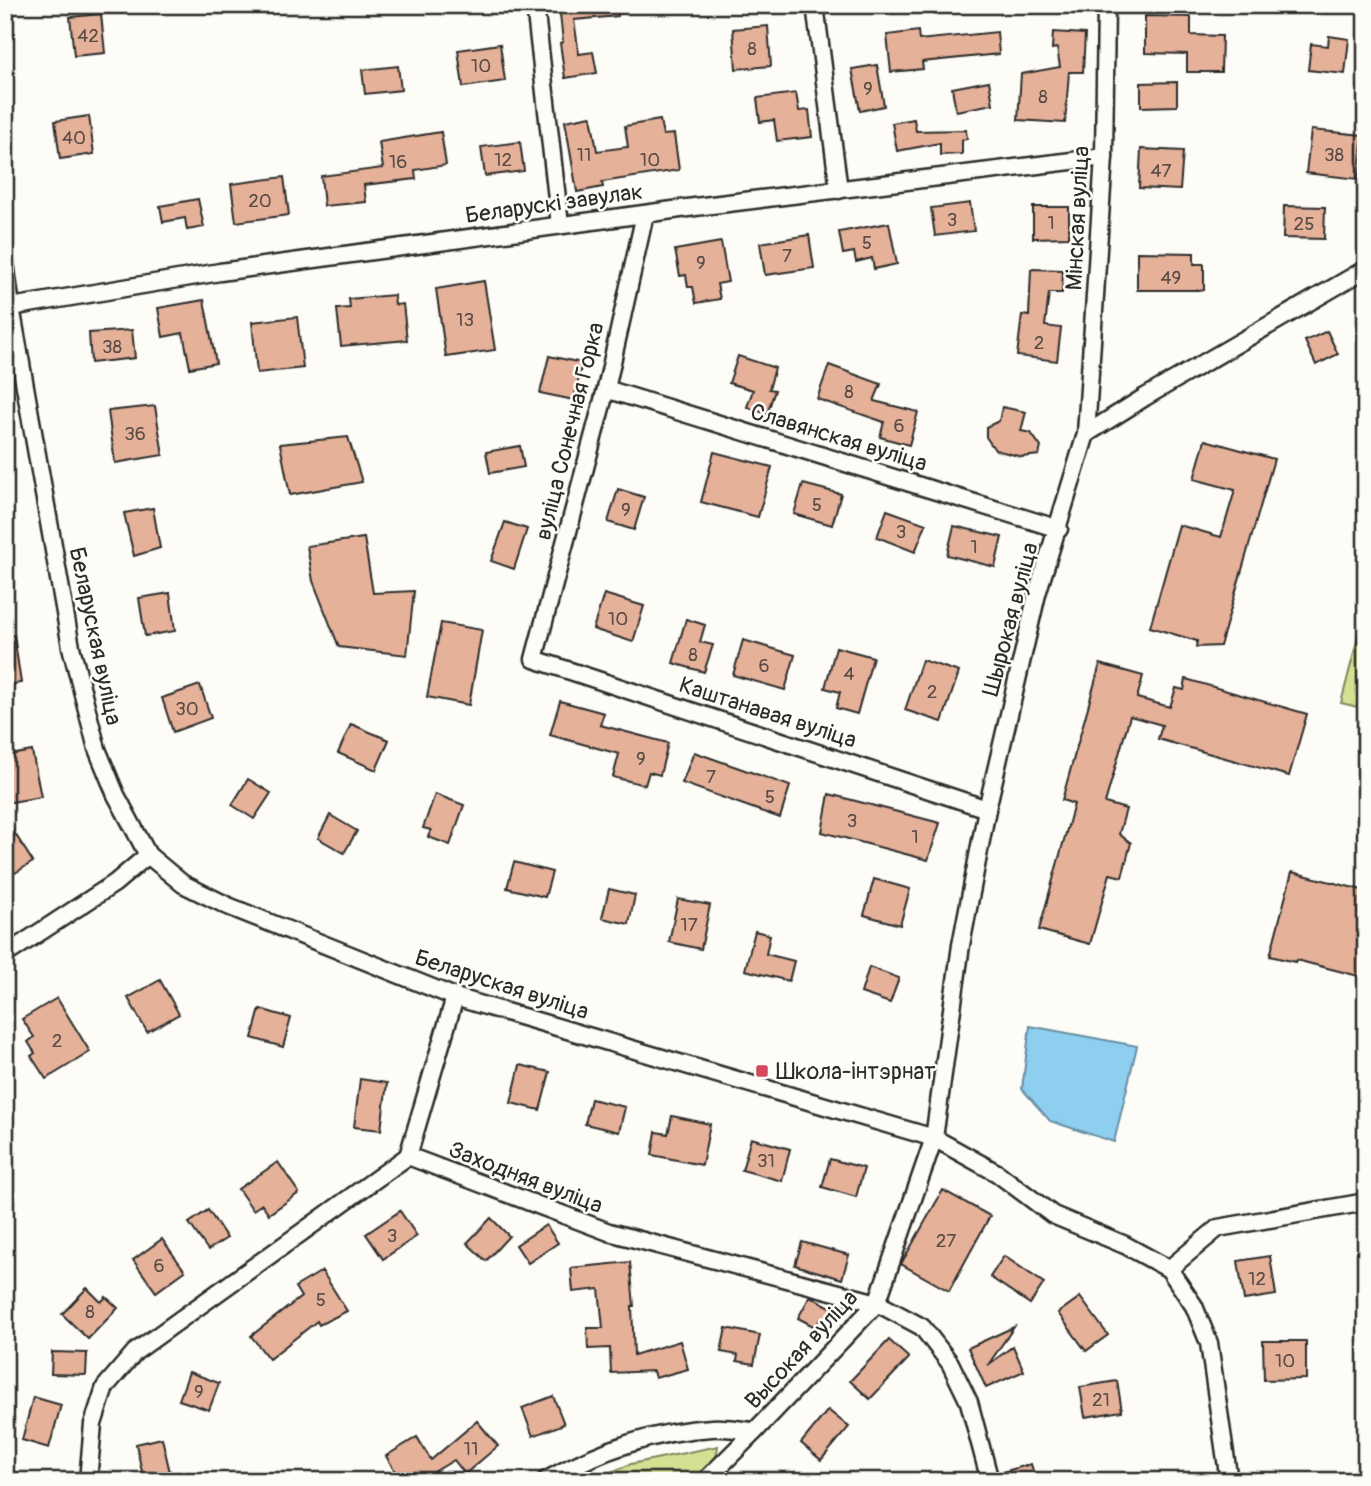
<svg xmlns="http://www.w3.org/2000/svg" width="1371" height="1486" font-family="Pangolin,sans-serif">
	<rect width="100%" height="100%" fill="#fdfcf7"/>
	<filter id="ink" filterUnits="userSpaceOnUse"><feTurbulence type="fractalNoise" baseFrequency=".0143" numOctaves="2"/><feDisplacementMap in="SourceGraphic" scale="14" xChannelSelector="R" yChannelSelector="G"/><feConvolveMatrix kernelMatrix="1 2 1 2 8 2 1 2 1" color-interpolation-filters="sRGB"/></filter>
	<g filter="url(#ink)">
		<g fill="#d5e093" stroke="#80865f" stroke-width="2">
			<path d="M1366 606V709L1341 703Z"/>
			<path d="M718 1446 714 1471 705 1481H589L631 1464Z"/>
		</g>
		<path fill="#8ecfef" stroke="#668da1" stroke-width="2" d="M1030 1026 1137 1046 1114 1142 1050 1121 1022 1089Z"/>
		<g fill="#e5b198" stroke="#2b2b2b" stroke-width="2">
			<path d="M559 5H617L618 16 574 20 579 54 593 52 597 73 565 78 560 43 563 42Z"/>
			<path d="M101 14 105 53 74 56 70 17Z"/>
			<path d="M1145 16 1191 17V35L1222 36 1221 72H1187V54L1145 53Z"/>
			<path d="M768 26 771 66 736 69 733 29Z"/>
			<path d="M918 31 919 40 997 32 999 54 922 62 923 69 891 72 887 35Z"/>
			<path d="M1053 32 1085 34 1083 72H1069L1065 123 1018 120 1021 74 1060 67 1057 48 1052 49Z"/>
			<path d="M1329 36 1349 39 1345 74 1308 70 1311 44 1328 46Z"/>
			<path d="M500 44 505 81 463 87 458 50Z"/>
			<path d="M877 65 884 106 860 111 852 69Z"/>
			<path d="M398 66 401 90 365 94 362 70Z"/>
			<path d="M989 81 993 104 956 111 952 88Z"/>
			<path d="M1177 82V106L1141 107V83Z"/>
			<path d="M796 93 799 111 809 110 812 137 777 141 774 120 760 122 757 98Z"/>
			<path d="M89 116 94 154 60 159 55 121Z"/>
			<path d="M591 116 597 151 628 147 625 126 660 120 663 135 674 134 679 170 602 182 603 187 577 192 565 121Z"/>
			<path d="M914 119 916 131 966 130 967 139 962 140V154L940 155V143L897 151 892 123Z"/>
			<path d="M1311 130 1363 135 1358 179 1306 173Z"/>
			<path d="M441 132 446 165 415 170 416 179 364 185 366 202 324 206 321 176 383 168 379 142Z"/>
			<path d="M520 142 524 171 485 176 481 147Z"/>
			<path d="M1141 149 1183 151 1180 190 1139 188Z"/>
			<path d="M284 177 289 215 236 222 231 184Z"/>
			<path d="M198 199 204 227 187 230 185 218 163 222 160 206Z"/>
			<path d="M970 203 974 231 935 236 931 208Z"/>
			<path d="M1284 206 1325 207 1324 239 1283 238Z"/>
			<path d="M1033 207H1069V237L1033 238Z"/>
			<path d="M889 223 897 264 874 269 872 258 856 262 854 252 843 254 839 232Z"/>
			<path d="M809 235 814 268 765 275 760 243Z"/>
			<path d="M721 242 728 282 717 284 720 299 696 303 693 287H688L686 275 680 276 675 250Z"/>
			<path d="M1137 252 1194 253V264H1204V290H1137Z"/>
			<path d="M1031 269 1063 270 1062 293H1049L1045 326 1061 328 1057 361 1017 356 1022 315 1029 316Z"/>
			<path d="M484 281 495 350 446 357 436 289Z"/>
			<path d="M394 295 395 305 403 304 407 340 341 346 337 309 350 308 349 299Z"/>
			<path d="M204 300 216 363 190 368 183 333 163 337 158 308Z"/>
			<path d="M297 317 303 368 257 373 252 322Z"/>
			<path d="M132 330 135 358 91 363 89 333Z"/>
			<path d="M1327 331 1338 354 1316 365 1305 341Z"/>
			<path d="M549 356 582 363 574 400 540 393Z"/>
			<path d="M738 356 775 368 769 389 775 390 767 414 747 407 753 390 729 383Z"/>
			<path d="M829 365 881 384 874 401 918 412 909 445 880 437 884 422 817 399Z"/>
			<path d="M155 406 163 455 115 463 108 411Z"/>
			<path d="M1002 407 1026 412 1021 431 1031 433 1041 447 1039 455 1022 457 995 450 986 437V427L999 421Z"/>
			<path d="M348 437 362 482 290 495 280 444Z"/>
			<path d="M1205 440 1274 459 1220 646 1196 647 1197 641 1150 627 1179 525 1221 537 1235 490 1194 479Z"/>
			<path d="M520 446 524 467 490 473 486 452Z"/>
			<path d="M714 452 772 467 758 517 701 502Z"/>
			<path d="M803 484 841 494 832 525 794 514Z"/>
			<path d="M618 489 644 497 634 530 608 522Z"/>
			<path d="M153 508 160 548 134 556 124 513Z"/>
			<path d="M887 510 926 524 915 552 877 537Z"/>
			<path d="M505 522 527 529 514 569 491 561Z"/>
			<path d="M954 526 1002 537 995 567 947 555Z"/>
			<path d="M364 538 373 593 414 591 407 655 339 647 313 581 307 546Z"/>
			<path d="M170 593 175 631 145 636 139 598Z"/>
			<path d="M604 594 644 606 633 642 593 629Z"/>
			<path d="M686 619 705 625 700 642 713 645 704 672 673 663Z"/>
			<path d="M441 623 482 630 469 705 427 697Z"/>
			<path d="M14 635 21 683 5 685V636Z"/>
			<path d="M743 640 795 655 785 690 733 675Z"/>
			<path d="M836 647 873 657 857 714 836 708 840 692 825 688Z"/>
			<path d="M922 660 959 672 942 722 905 710Z"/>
			<path d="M1100 664 1143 676 1137 698 1170 707 1176 688 1184 690 1186 679 1307 714 1289 776 1158 739 1162 725 1130 716 1105 803 1126 809 1119 834 1131 843 1122 877 1110 874 1090 944 1039 930 1074 804 1062 800Z"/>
			<path d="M200 685 211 718 173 732 162 698Z"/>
			<path d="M560 701 604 713 600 725 668 743 660 775 649 772 645 785 613 777 619 754 550 735Z"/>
			<path d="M351 724 389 740 376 770 338 753Z"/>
			<path d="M32 751 41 797 5 803V756Z"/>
			<path d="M694 752 790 786 780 818 682 783Z"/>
			<path d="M248 779 271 793 254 819 232 805Z"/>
			<path d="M435 794 464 805 450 845 428 837 431 830 423 828Z"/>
			<path d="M829 794 940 823 928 860 822 832Z"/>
			<path d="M330 815 357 831 344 853 318 838Z"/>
			<path d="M5 818 33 862 5 879Z"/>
			<path d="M514 862 552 872 545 897 507 888Z"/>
			<path d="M1292 872 1366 891V978L1296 960 1295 962 1270 956Z"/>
			<path d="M874 879 910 889 900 925 864 915Z"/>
			<path d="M609 889 635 895 629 924 602 918Z"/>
			<path d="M678 899 710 905 701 949 669 942Z"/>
			<path d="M755 931 770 935 766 954 794 961 789 981 745 970Z"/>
			<path d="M869 967 899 978 890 1003 861 993Z"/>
			<path d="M160 980 179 1014 147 1032 128 998Z"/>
			<path d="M57 998 90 1052 46 1079 31 1056 35 1053 28 1042 34 1037 22 1019Z"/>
			<path d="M260 1009 291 1018 283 1047 252 1038Z"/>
			<path d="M520 1065 550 1072 540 1110 511 1103Z"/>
			<path d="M360 1079 387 1083 381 1130 354 1127Z"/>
			<path d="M591 1099 625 1107 619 1132 585 1124Z"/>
			<path d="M672 1116 710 1124 702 1165 652 1155 656 1132 668 1134Z"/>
			<path d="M751 1138 790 1149 782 1181 742 1170Z"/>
			<path d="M830 1159 864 1168 856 1197 822 1187Z"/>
			<path d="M278 1162 299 1193 269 1214 262 1204 253 1210 238 1189Z"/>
			<path d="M943 1190 990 1216 949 1291 901 1264Z"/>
			<path d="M208 1210 227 1238 208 1250 189 1223Z"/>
			<path d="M400 1211 417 1236 383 1259 366 1234Z"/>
			<path d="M491 1218 509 1236 486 1261 467 1243Z"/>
			<path d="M546 1225 558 1243 528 1263 516 1245Z"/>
			<path d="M162 1239 185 1271 156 1292 133 1260Z"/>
			<path d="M802 1242 849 1255 842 1279 795 1265Z"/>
			<path d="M1004 1256 1044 1283 1030 1304 990 1277Z"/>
			<path d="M1270 1256 1276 1295 1244 1300 1238 1261Z"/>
			<path d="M630 1262 634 1306H632L634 1355 680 1341 688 1369 655 1378 653 1371 611 1373 610 1348 588 1349 587 1328H603L599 1289 573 1292 571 1268Z"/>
			<path d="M322 1271 347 1311 319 1325 317 1321 269 1359 251 1336 301 1297 295 1287Z"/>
			<path d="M87 1288 101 1302 106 1297 118 1308 88 1339 62 1314Z"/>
			<path d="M810 1296 836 1310 827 1324 820 1320 815 1327 798 1318Z"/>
			<path d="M1080 1297 1108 1335 1086 1351 1058 1313Z"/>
			<path d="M1014 1327 988 1365 1013 1346 1024 1371 986 1388 968 1348Z"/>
			<path d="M726 1328 760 1335 754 1364 737 1361 738 1355 721 1352Z"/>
			<path d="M889 1340 909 1358 870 1399 850 1381Z"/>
			<path d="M1263 1341H1306V1379L1264 1380Z"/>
			<path d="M52 1352 87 1353 86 1375 51 1374Z"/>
			<path d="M189 1372 219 1383 209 1410 179 1400Z"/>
			<path d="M1117 1381 1122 1411 1085 1417 1080 1387Z"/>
			<path d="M553 1396 564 1424 533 1436 522 1408Z"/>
			<path d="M33 1397 61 1405 49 1448 22 1440Z"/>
			<path d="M828 1410 849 1427 821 1460 801 1443Z"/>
			<path d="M477 1421 498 1446 465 1474 454 1460 419 1481H401L386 1456 417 1437 431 1460Z"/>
			<path d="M162 1438 172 1481H144L136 1444Z"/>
			<path d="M1031 1464 1036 1481H1000L999 1473Z"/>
		</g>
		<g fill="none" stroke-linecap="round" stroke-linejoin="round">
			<g stroke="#2b2b2b" stroke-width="21">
				<g id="minor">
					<path d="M535 5 560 225"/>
					<path d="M815 5 839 190"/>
					<path d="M645 214 606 389 534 659 987 809"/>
					<path d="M5 262 11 307 71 647 97 749 116 795 148 855 183 884 228 906 455 997 934 1138 997 1173 1053 1215 1125 1245 1169 1269 1194 1306 1209 1343 1229 1481"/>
					<path d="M11 307 220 272 695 207 1104 157"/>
					<path d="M606 389 1059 529"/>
					<path d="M1086 434 1104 157 1106 5"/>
					<path d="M5 955 115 883 148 855"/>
					<path d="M408 1156 455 997"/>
					<path d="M1169 1269 1218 1228 1366 1202"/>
					<path d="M88 1481 93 1424 105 1387 135 1352 408 1156 609 1232 877 1303 922 1327 950 1363 969 1402 990 1481"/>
					<path d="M545 1481C596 1452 653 1431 712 1428 726 1427 741 1430 755 1431"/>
					<path d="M705 1481 755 1431 877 1303 934 1138 961 945 987 809 1037 594 1086 434 1145 397 1366 269"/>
				</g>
			</g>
			<use href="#minor" stroke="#fdfcf7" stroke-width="16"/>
		</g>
	</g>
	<rect fill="#d1495b" stroke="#fdfcf7" stroke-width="2.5" x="755" y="1064" width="14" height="14" rx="3.5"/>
	<g text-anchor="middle" stroke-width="5" stroke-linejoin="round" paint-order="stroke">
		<g font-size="19" fill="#5a4c46">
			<text x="88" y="42">42</text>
			<text x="752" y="55">8</text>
			<text x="481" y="72">10</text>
			<text x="868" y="95">9</text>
			<text x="1043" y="103">8</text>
			<text x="74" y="144">40</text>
			<text x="584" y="161">11</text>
			<text x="1334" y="161">38</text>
			<text x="503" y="166">12</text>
			<text x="650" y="166">10</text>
			<text x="398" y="168">16</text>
			<text x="1161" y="177">47</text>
			<text x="260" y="207">20</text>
			<text x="952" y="226">3</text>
			<text x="1051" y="229">1</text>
			<text x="1304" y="230">25</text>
			<text x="867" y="249">5</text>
			<text x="787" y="262">7</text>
			<text x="701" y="269">9</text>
			<text x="1171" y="284">49</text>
			<text x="465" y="326">13</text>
			<text x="1039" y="349">2</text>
			<text x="112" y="353">38</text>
			<text x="849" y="398">8</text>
			<text x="899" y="432">6</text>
			<text x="135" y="440">36</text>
			<text x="817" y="511">5</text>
			<text x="626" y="516">9</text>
			<text x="901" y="538">3</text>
			<text x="974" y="553">1</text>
			<text x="618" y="625">10</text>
			<text x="693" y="661">8</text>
			<text x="764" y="672">6</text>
			<text x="849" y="680">4</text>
			<text x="932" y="698">2</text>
			<text x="187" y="715">30</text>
			<text x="641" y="765">9</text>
			<text x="711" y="783">7</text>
			<text x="770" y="803">5</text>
			<text x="852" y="827">3</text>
			<text x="915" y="843">1</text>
			<text x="689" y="931">17</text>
			<text x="57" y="1047">2</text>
			<text x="766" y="1167">31</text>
			<text x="392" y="1242">3</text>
			<text x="946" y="1247">27</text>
			<text x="159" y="1272">6</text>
			<text x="1257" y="1285">12</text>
			<text x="321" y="1306">5</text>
			<text x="90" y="1318">8</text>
			<text x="1285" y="1367">10</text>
			<text x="199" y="1398">9</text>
			<text x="1101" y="1406">21</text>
			<text x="471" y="1455">11</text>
		</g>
		<g font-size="23" fill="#2b2b2b" stroke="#fdfcf7">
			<text transform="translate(554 203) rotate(-8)" y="8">Беларускі завулак</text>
			<text transform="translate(1077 218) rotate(-87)" y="8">Мінская вуліца</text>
			<text transform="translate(569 431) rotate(-76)" y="8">вуліца Сонечная Горка</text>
			<text transform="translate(839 437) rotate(17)" y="8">Славянская вуліца</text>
			<text transform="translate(1010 619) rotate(-75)" y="8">Шырокая вуліца</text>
			<text transform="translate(96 636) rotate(78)" y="8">Беларуская вуліца</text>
			<text transform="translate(768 712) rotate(18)" y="8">Каштанавая вуліца</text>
			<text transform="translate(502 984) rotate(18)" y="8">Беларуская вуліца</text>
			<text transform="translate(526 1177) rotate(21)" y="8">Заходняя вуліца</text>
			<text transform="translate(801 1349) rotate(-47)" y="8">Высокая вуліца</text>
		</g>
		<g font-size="23" fill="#2b2b2b" stroke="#fdfcf7" text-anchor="start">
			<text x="776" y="1079">Школа-інтэрнат</text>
		</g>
	</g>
	<rect width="1371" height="1486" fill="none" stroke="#fdfcf7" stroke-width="28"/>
	<rect x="14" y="14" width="1343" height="1458" fill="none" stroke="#2b2b2b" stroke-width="2.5" filter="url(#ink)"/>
</svg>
